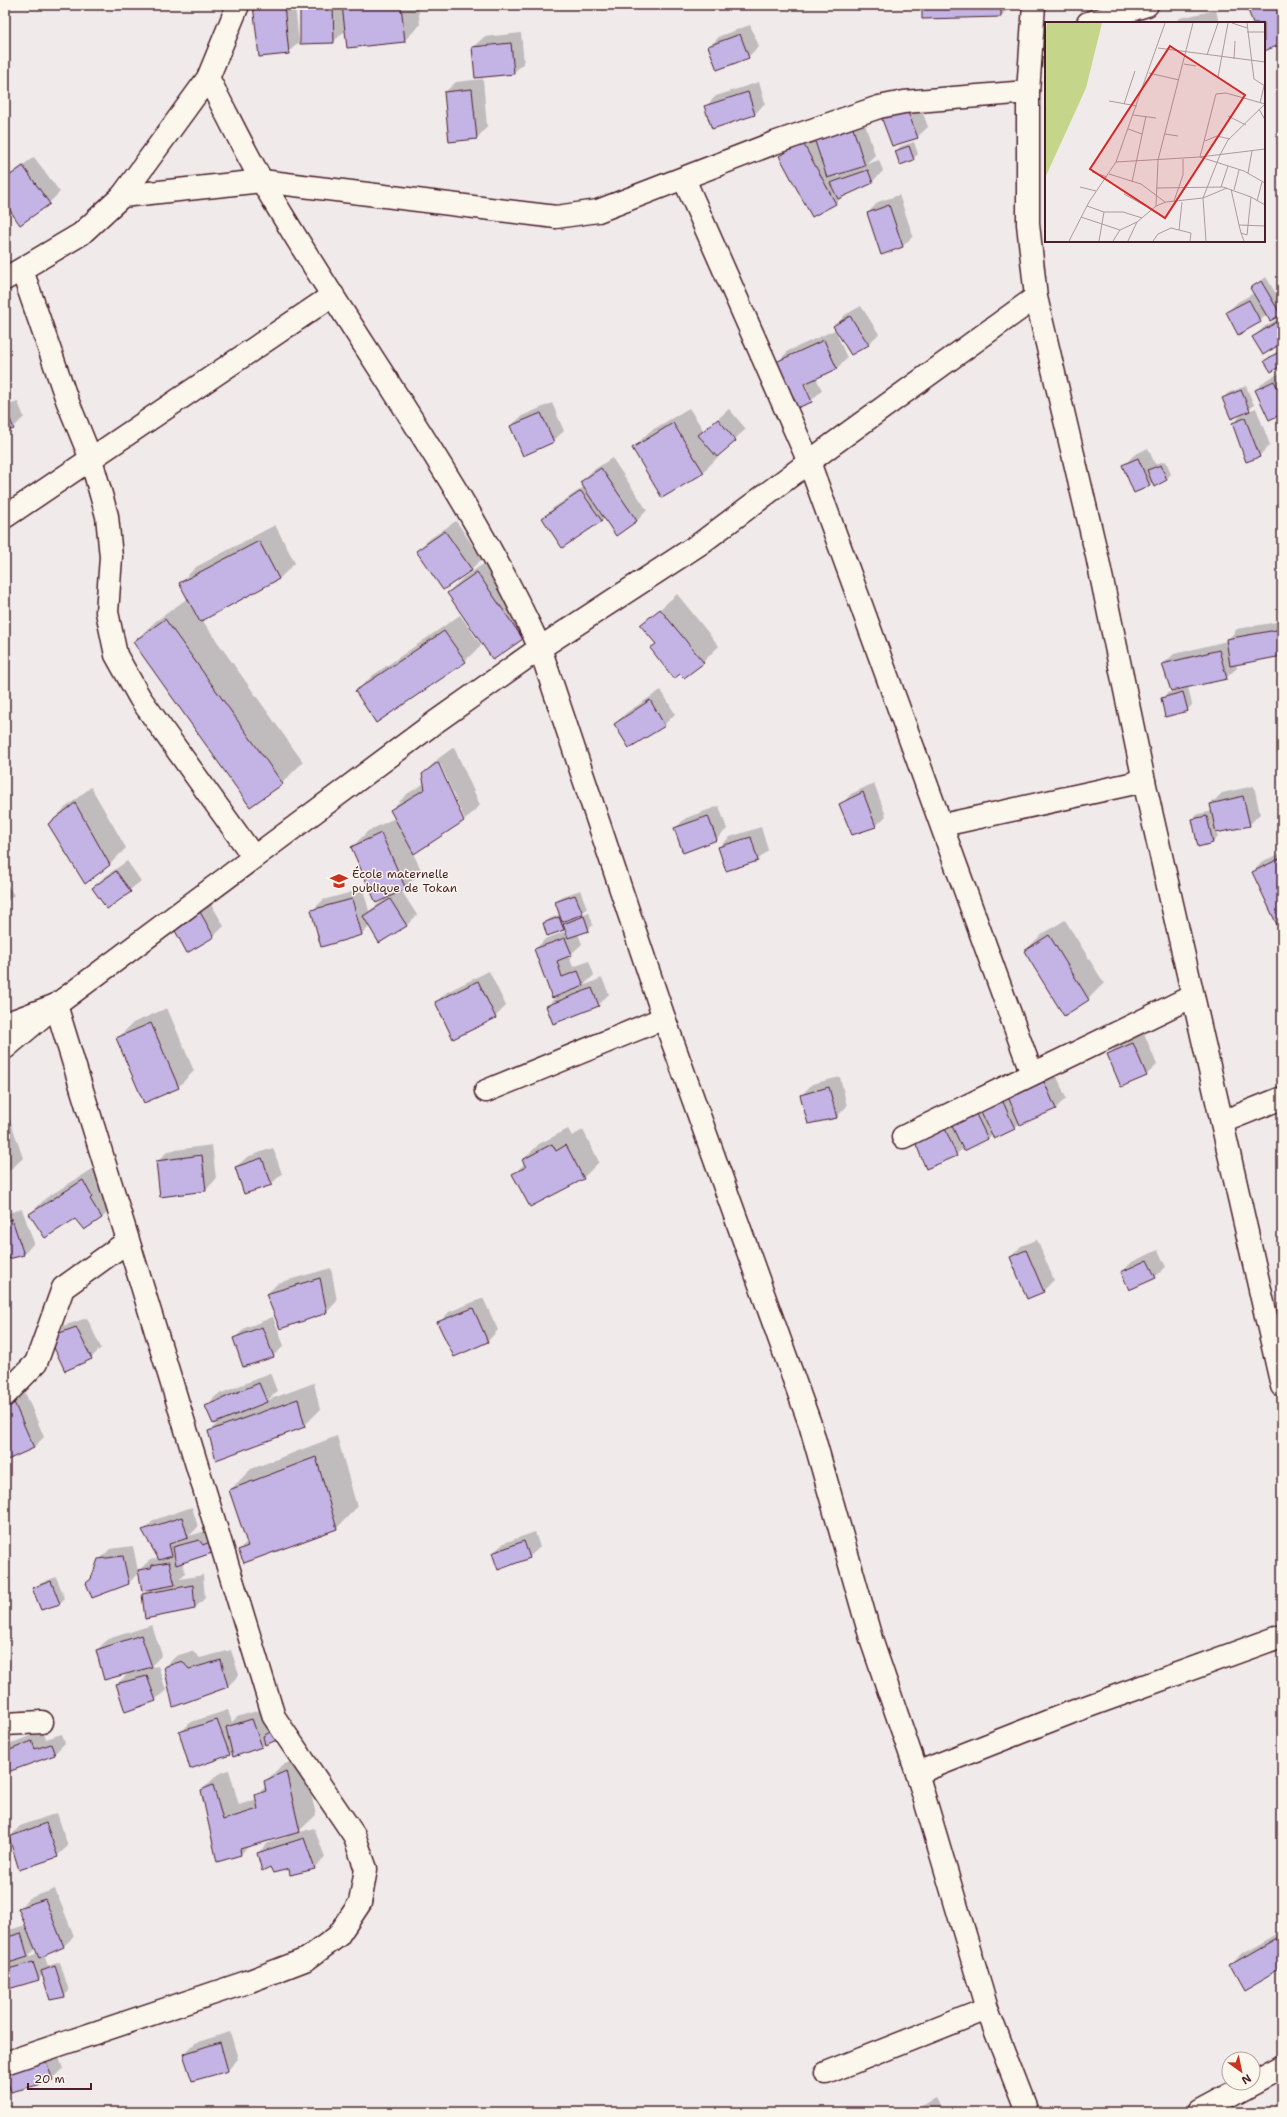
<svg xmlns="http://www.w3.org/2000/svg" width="1287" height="2117" font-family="'Shantell Sans',sans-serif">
	<rect width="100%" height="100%" fill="#f0eaeb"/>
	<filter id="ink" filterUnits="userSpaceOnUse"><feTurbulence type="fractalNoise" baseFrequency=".025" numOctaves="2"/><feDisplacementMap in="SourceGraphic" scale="8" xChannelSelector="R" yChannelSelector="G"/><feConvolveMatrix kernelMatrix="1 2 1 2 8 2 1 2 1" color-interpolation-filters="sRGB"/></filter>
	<g filter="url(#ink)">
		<g fill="#0003" fill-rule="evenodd">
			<path d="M254 5H295L299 42 288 53Z"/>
			<path d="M301 5H418L420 25 404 41 346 30 333 42Z"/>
			<path d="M923 5H1012L1001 16 923 18Z"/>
			<path d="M1247 5H1282V43L1264 50V23H1254Z"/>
			<path d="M1216 10 1219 23H1175L1180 18Z"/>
			<path d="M750 25 759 46 748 57 709 47 720 36Z"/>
			<path d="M521 33 524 63 513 73 473 47 484 37Z"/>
			<path d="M483 79 487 127 477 138 445 92 456 82Z"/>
			<path d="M759 82 765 103 755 114 712 128 705 107 716 96Z"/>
			<path d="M917 97 928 127 917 137 881 114Z"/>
			<path d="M861 112 875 155 865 165 879 160 883 171 872 182 843 196 835 204 781 156 791 146ZM842 172 839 176 837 177 836 174Z"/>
			<path d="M914 142 918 154 913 159 896 151 901 146Z"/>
			<path d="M34 157 60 192 49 203 5 201V178Z"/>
			<path d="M899 195 913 236 903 246 868 213 878 202Z"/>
			<path d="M1266 277 1282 304 1280 314H1267L1260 321 1227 312 1238 302 1254 293 1252 288Z"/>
			<path d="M861 306 879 334 868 344 835 326 845 315Z"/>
			<path d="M1282 316V342L1253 338 1264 327Z"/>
			<path d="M835 330 847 358 837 368 816 378 822 390 811 401 778 362 788 351ZM803 379 811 398H809L801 380Z"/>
			<path d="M1282 349V364L1265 361 1270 356Z"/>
			<path d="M1282 372V413L1256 390 1266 380Z"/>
			<path d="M1246 386 1254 405 1248 411 1256 408 1270 445 1259 456 1233 424 1243 413 1223 398 1228 393Z"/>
			<path d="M18 402 24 417 13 428 5 431V406Z"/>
			<path d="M552 403 564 431 553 441 511 426 522 416Z"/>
			<path d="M689 408 704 431 729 409 746 429 718 454 719 456 703 472 633 448 649 432Z"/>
			<path d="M1148 448 1155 464 1166 461 1171 474 1166 479 1153 481 1149 485 1124 465 1134 455Z"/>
			<path d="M612 458 647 510 637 521 605 517 601 521 543 518 553 508 584 487 581 482 592 471Z"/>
			<path d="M456 521 482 559 471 569 418 551 428 540Z"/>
			<path d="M275 525 295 563 279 579 202 620 303 762 282 783 134 642 156 621 188 598 180 583 196 567Z"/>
			<path d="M494 557 538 623 522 639 448 593 464 577Z"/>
			<path d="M677 594 719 646 703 662 651 649 656 644 642 625Z"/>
			<path d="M460 615 481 645 465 661 356 692 372 676Z"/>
			<path d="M1282 621V655L1236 664 1237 668 1226 678 1188 687 1192 705 1187 710 1162 698 1167 693 1178 690 1163 664 1174 654 1227 641 1237 629Z"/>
			<path d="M661 690 675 714 664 725 615 724 626 713Z"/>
			<path d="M454 747 480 805 465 820 440 763V768L463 821 413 853 422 872 401 890 417 915 406 926H370L362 934 322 945 312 911 323 900 363 889 369 911 384 900 352 847 368 831 395 818 391 810 407 794 425 783 423 774 439 758Z"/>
			<path d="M874 783 886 816 876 826 853 834 841 805 851 794Z"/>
			<path d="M1254 786 1260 814 1249 825 1216 832 1218 837 1213 842 1193 819 1198 814 1213 811 1211 804 1222 793Z"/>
			<path d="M91 787 126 848 110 864 86 882 49 824 65 808Z"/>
			<path d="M719 806 727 829 716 839 675 828 686 818Z"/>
			<path d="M761 827 768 850 758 860 726 870 719 847 730 837Z"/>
			<path d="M1282 853V924L1279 926 1253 872 1263 861Z"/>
			<path d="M127 861 141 881 107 908 93 888 103 878Z"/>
			<path d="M5 882 14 895 5 903Z"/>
			<path d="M580 890 587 908 581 915 589 912 593 925 588 930 578 934 582 944 569 956 573 967 589 961 594 975 583 986 602 978 609 994 598 1005 547 1006 559 994 535 950 545 939 567 931 565 927 563 929 544 924 549 919 561 914 556 902 561 897Z"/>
			<path d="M210 902 224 926 214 936 188 951 174 928Z"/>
			<path d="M1065 920 1104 983 1088 999 1025 951 1041 935Z"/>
			<path d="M489 971 506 1006 495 1017 436 1002 447 992Z"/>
			<path d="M167 1008 194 1071 178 1087 117 1039 133 1023Z"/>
			<path d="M1144 1033 1157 1065 1146 1075 1109 1054 1119 1044Z"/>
			<path d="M1053 1067 1066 1098 1056 1108 1020 1122 1015 1128 994 1138 992 1134 988 1139 963 1148 956 1155 914 1137Z"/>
			<path d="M840 1077 847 1106 837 1117 802 1095 812 1084Z"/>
			<path d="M5 1105 23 1158 5 1175Z"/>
			<path d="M568 1129 572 1136 583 1130 599 1162 583 1178 514 1174 525 1163 523 1160 539 1144Z"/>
			<path d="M212 1145 216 1179 206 1190 157 1162 168 1151Z"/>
			<path d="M273 1148 282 1174 271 1184 236 1167 247 1157Z"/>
			<path d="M1282 1160V1168L1279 1163Z"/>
			<path d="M99 1165 118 1202 102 1218 84 1229 75 1217 30 1214 46 1198Z"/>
			<path d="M22 1209 34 1243 24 1254 5 1259V1214Z"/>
			<path d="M1037 1240 1054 1280 1043 1291 1011 1257 1021 1246Z"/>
			<path d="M1158 1250 1166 1267 1155 1277 1122 1272 1132 1262Z"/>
			<path d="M331 1268 337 1301 327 1312 267 1294 278 1283Z"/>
			<path d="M483 1298 498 1330 488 1341 455 1356 439 1323 449 1312Z"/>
			<path d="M273 1317 284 1346 273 1356 234 1339 245 1328Z"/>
			<path d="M87 1318 101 1348 91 1358 50 1337 60 1327Z"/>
			<path d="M270 1373 277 1391 268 1400 314 1383 320 1410 304 1426 210 1431 220 1420 206 1406 217 1395Z"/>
			<path d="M24 1390 44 1437 33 1448 5 1460V1400Z"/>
			<path d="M337 1436 357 1507 336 1529 239 1550 248 1542 230 1490 251 1469Z"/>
			<path d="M192 1507 198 1527 189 1536 209 1530 228 1539 182 1562 185 1573 180 1579 203 1575 205 1598 195 1608 143 1594 148 1589 139 1572 128 1584 87 1583 93 1576 99 1560 110 1549 133 1546 138 1571 150 1560 159 1558 143 1531 154 1520Z"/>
			<path d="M535 1532 540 1547 529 1557 493 1553 504 1543Z"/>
			<path d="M56 1577 65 1598 60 1603 42 1608 34 1589 39 1584Z"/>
			<path d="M152 1625 162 1655 149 1668 158 1666 166 1690 155 1700 117 1684 130 1672 97 1650 108 1639Z"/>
			<path d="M5 1634 10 1667 5 1672Z"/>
			<path d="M231 1650 239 1675 228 1686 174 1706 165 1667 176 1656 192 1651 200 1658Z"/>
			<path d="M263 1709 277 1739 262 1746 232 1751 229 1754 180 1733 191 1722 228 1710 232 1722 237 1717Z"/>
			<path d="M42 1731 46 1739 62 1734 65 1743 54 1754 5 1772V1746Z"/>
			<path d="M302 1756 316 1815 297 1833 314 1828 325 1857 315 1868 291 1874 290 1867 271 1865 258 1853 268 1843 287 1837V1835L249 1846 241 1854 202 1790 218 1774 229 1770 239 1805 257 1799 256 1796 266 1786 265 1782 281 1766Z"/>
			<path d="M57 1813 68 1846 57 1856 10 1837 20 1826Z"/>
			<path d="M55 1889 74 1936 64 1946 44 1955 48 1966 60 1962 69 1991 64 1996 43 1974 39 1979 5 1989V1934L9 1930 26 1925 19 1908 30 1898ZM36 1948 38 1953 27 1957Z"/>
			<path d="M1282 1931V1967L1231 1965 1242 1954Z"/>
			<path d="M230 2032 238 2059 228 2070 184 2054 195 2043Z"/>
			<path d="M55 2045 63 2069 52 2080 11 2087 5 2092V2061Z"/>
			<path d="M936 2098 944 2112H911Z"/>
			<path d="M5 2101 15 2112H5Z"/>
		</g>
		<g fill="#c4b4e5" stroke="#4a1f2b">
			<path d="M253 5H284L289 54 259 57Z"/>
			<path d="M300 5H333L334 43 300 44Z"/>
			<path d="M342 5H401L405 42 347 48Z"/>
			<path d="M922 5H1001V17L922 19Z"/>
			<path d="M1246 5H1277L1282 19V44L1264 51V23H1253Z"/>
			<path d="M740 34 749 58 717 70 708 46Z"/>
			<path d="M511 43 514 74 475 78 472 47Z"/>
			<path d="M472 89 477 139 449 142 444 92Z"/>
			<path d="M748 92 755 115 712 129 704 106Z"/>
			<path d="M906 107 918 138 892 146 880 114Z"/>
			<path d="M851 122 865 166 827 178 813 135Z"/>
			<path d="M803 143 836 204 812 217 779 156Z"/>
			<path d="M909 146 914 160 900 165 895 151Z"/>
			<path d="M23 166 50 204 20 225 5 203V179Z"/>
			<path d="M868 170 873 183 838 199 830 183Z"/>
			<path d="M889 205 903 247 881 255 867 213Z"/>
			<path d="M1261 281 1281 315 1270 321 1250 288Z"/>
			<path d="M1249 300 1261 322 1238 335 1226 312Z"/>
			<path d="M850 316 869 345 851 355 833 326Z"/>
			<path d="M1282 319V343L1263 355 1252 337Z"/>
			<path d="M824 340 837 369 804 384 812 402 797 408 776 362Z"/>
			<path d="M1282 350V365L1271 372 1264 361Z"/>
			<path d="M1274 381 1282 397V414L1269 420 1255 390Z"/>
			<path d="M1241 390 1250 411 1231 419 1222 398Z"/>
			<path d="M7 412 14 429 5 432V413Z"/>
			<path d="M541 413 554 442 523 456 510 426Z"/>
			<path d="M1245 418 1260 457 1246 462 1232 423Z"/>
			<path d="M718 419 736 441 717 457 698 435Z"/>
			<path d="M673 423 704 473 662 498 632 448Z"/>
			<path d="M1138 458 1150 486 1134 493 1122 465Z"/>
			<path d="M1161 465 1167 480 1154 487 1147 470Z"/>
			<path d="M601 468 637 521 616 536 580 482Z"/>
			<path d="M581 491 602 521 562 548 542 518Z"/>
			<path d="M445 531 472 570 443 590 416 551Z"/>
			<path d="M259 541 279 579 200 622 179 583Z"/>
			<path d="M477 572 523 639 493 660 447 593Z"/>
			<path d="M660 609 704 663 684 678 680 674 674 679 650 648 656 644 640 625Z"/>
			<path d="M165 619 283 784 250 807 133 642Z"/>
			<path d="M1282 629V656L1230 666 1226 639Z"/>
			<path d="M444 631 466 662 376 723 355 691Z"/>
			<path d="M1219 650 1227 679 1171 691 1162 664Z"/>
			<path d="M1278 679H1282V704H1279Z"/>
			<path d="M1183 692 1188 711 1165 717 1161 698Z"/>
			<path d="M650 700 665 726 629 748 614 724Z"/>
			<path d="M438 762 464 821 414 854 390 810 425 789 422 774Z"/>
			<path d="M863 792 876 827 852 835 839 804Z"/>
			<path d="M1243 796 1250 826 1216 833 1210 804Z"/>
			<path d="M75 803 110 865 85 884 48 824Z"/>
			<path d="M708 816 717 840 683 853 674 828Z"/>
			<path d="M1207 816 1213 843 1198 847 1192 819Z"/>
			<path d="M381 833 406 889 376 903 351 847Z"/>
			<path d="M751 837 758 861 726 871 718 847Z"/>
			<path d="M1281 858 1282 925 1278 927 1252 872Z"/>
			<path d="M116 871 131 892 107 909 92 888Z"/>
			<path d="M575 895 583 914 562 922 555 902Z"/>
			<path d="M352 899 362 935 321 947 311 910Z"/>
			<path d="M390 899 407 926 379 943 363 916Z"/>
			<path d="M200 912 214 937 187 953 173 927Z"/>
			<path d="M584 916 589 931 568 938 563 924Z"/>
			<path d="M559 917 564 930 547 936 543 923Z"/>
			<path d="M1049 935 1089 1000 1064 1016 1024 951Z"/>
			<path d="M565 938 572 955 557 961 562 977 578 971 584 986 552 998 534 949Z"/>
			<path d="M478 981 496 1018 453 1039 435 1002Z"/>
			<path d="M592 988 599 1006 553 1024 546 1006Z"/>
			<path d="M151 1023 179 1088 144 1103 116 1038Z"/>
			<path d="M1133 1043 1147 1076 1121 1087 1107 1054Z"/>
			<path d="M1042 1077 1056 1109 1020 1125 1006 1092Z"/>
			<path d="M829 1087 837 1118 808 1124 800 1095Z"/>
			<path d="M1000 1095 1015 1129 994 1139 978 1105Z"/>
			<path d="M973 1108 988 1139 964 1151 949 1120Z"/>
			<path d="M943 1124 957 1156 926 1169 913 1137Z"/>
			<path d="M552 1144 556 1151 566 1145 584 1179 530 1207 512 1174 526 1167 522 1160Z"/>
			<path d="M202 1155 206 1191 160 1197 156 1161Z"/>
			<path d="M262 1158 272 1185 244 1194 235 1167Z"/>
			<path d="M83 1180 92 1197 90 1199 102 1218 84 1230 75 1219 45 1238 29 1214Z"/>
			<path d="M12 1219 24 1255 5 1260V1221Z"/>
			<path d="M1026 1250 1044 1292 1027 1299 1010 1257Z"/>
			<path d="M1147 1260 1156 1278 1129 1290 1121 1272Z"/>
			<path d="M320 1278 327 1313 280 1329 266 1294Z"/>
			<path d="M473 1308 488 1342 454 1357 437 1322Z"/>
			<path d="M76 1327 92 1359 65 1371 49 1337Z"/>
			<path d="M262 1327 274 1357 243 1367 233 1338Z"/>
			<path d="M259 1383 267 1402 213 1424 205 1406Z"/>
			<path d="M298 1399 305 1427 216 1460 208 1431Z"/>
			<path d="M13 1400 34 1448 5 1461V1404Z"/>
			<path d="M316 1457 337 1529 244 1563 238 1550 248 1546 229 1490Z"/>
			<path d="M182 1517 188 1538 169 1544 172 1556 159 1560 142 1530Z"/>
			<path d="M199 1540 203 1545 214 1540 218 1551 176 1565 173 1547Z"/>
			<path d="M524 1541 530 1558 498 1570 492 1553Z"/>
			<path d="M123 1556 129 1584 92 1598 86 1583 91 1579 98 1559Z"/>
			<path d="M169 1562 175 1585 142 1591 138 1570 151 1568 152 1565Z"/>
			<path d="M51 1581 60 1604 41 1610 32 1588Z"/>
			<path d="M193 1585 195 1609 145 1619 142 1594Z"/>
			<path d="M141 1635 152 1667 104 1680 96 1650Z"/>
			<path d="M221 1660 228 1687 173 1707 164 1667 182 1661 189 1669Z"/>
			<path d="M147 1676 156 1701 125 1712 116 1684Z"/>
			<path d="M252 1719 262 1747 233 1757 226 1727Z"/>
			<path d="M217 1720 230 1755 190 1769 179 1732Z"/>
			<path d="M274 1730 277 1740 265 1745 263 1736Z"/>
			<path d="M32 1741 35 1749 51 1744 55 1755 5 1773V1752Z"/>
			<path d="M286 1771 300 1832 240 1849 241 1855 217 1862 201 1790 213 1785 223 1820 258 1809 255 1795 266 1791 264 1781Z"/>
			<path d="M46 1823 58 1857 19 1870 9 1837Z"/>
			<path d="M304 1838 315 1869 290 1875 289 1869 273 1873 270 1867 262 1871 257 1853Z"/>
			<path d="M45 1899 64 1947 39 1958 18 1908Z"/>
			<path d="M21 1933 28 1957 5 1964V1938Z"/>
			<path d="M1277 1938 1282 1946V1968L1244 1990 1230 1965Z"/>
			<path d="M33 1962 39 1980 5 1990V1970Z"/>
			<path d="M55 1966 65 1997 50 2000 41 1971Z"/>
			<path d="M220 2042 228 2071 192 2081 183 2054Z"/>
			<path d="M44 2055 53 2081 11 2092 5 2073Z"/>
		</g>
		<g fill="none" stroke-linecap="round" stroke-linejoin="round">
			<g stroke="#4a1f2b" stroke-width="25">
				<g id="minor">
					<path d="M1034 5 1028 92V224L1036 297 1097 556 1144 781 1282 1386"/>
					<path d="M1088 23 1147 5"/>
					<path d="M208 78C226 112 243 148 262 181 353 338 464 481 540 648L664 1018 810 1424 872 1642 917 1773 987 2009 1027 2112"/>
					<path d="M684 179 809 462 1032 1074"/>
					<path d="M122 196 262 181 556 217 598 211 774 143 879 107 904 102 1028 92"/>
					<path d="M22 270 67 400 91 459 107 516 111 557 107 612 116 655 140 698 253 856"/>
					<path d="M5 279 81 234 122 196 208 78 238 5"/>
					<path d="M5 517 333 295"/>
					<path d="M943 825 1144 781"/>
					<path d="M5 1024 56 1005 274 1717 354 1835 366 1869 360 1903 338 1936 307 1959 250 1981 5 2063"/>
					<path d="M5 1048 56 1005 434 723 540 648 701 543 833 444 1036 297"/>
					<path d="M486 1091 664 1018"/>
					<path d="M1222 1122 1282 1098"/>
					<path d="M903 1137 1193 996"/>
					<path d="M5 1395 36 1363 63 1288 128 1241"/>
					<path d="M5 1724 42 1722"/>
					<path d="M917 1773 1072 1712 1282 1636"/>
					<path d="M826 2073 987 2009"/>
					<path d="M1199 2112 1282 2067"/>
				</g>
			</g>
			<use href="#minor" stroke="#fbf7ec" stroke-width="22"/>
		</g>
	</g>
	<defs>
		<g id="school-bare" transform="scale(1.38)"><path d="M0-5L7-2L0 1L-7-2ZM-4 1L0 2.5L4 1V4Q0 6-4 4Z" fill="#c8321e" stroke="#fbf7ec" stroke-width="2.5" paint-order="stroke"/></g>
	</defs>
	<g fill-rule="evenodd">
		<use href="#school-bare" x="339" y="881"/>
	</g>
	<g text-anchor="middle" stroke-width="3" stroke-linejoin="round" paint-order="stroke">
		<g font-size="12" fill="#4a1f2b" stroke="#fbf7ec" text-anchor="start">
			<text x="352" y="878">École maternelle<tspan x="352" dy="14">publique de Tokan</tspan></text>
		</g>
	</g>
	<g transform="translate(1045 22)">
		<rect width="220" height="220" fill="#f0eaeb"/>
		<path d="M2 1H57L41 66 0 156V14Z" fill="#c5d589"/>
		<path fill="none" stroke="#ae999e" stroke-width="1" d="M187 1 202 6M202 1 209 57 220 64M202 10H220M113 26 220 40M162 33 173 1M189 37 190 19M139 42 151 44M104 51 134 58M173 55 183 1M64 79 92 84M215 81 219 64M79 82 90 49M220 82 181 71 171 72 155 135 199 149 220 161M214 87 220 98M88 93 111 96M183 94 201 103M83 107 97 112M120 112 133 114M160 119 172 114 185 117M71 140 155 135 220 127M47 150 62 155M203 151 207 129M64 152 96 162 120 180M87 160 101 94M35 165 51 169M176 165 183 144M112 166 178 165 206 175 220 183M186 167 194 203M189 168 194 148M79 172 106 187M129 179 138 153V137M212 179 217 160M42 184 59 190H78L97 196M111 184 113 138 148 1M36 195 75 208M134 208 137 180M196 211 194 203 220 204M24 219 44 180 71 140 120 1M54 219 59 190M68 219 75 208 92 200 111 184 121 180 158 176 182 166M83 219 92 200M108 219 113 212 126 206 146 211 145 219M161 219 158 176 175 133 183 118 220 82M199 219 196 211 202 213 206 175"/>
		<path fill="#d62828" fill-opacity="0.15" stroke="#d62828" stroke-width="2" d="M125 24 200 73 120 196 45 147Z"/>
		<rect width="220" height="220" fill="none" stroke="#4a1f2b" stroke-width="2"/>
	</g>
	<rect width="1287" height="2117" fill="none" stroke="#fbf7ec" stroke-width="20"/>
	<rect x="10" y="10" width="1267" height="2097" fill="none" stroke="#4a1f2b" stroke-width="1.5" filter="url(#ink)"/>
	<g transform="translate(1241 2071) rotate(147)"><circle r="19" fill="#fbf7ec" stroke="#b4a19f"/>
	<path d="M0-3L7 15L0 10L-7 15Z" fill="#c8321e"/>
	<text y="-6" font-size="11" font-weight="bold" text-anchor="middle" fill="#4a1f2b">N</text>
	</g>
	<path d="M28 2083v6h63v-6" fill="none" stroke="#4a1f2b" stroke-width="2"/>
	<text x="34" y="2083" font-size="12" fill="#4a1f2b" stroke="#fbf7ec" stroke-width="3" paint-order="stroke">20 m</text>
</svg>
